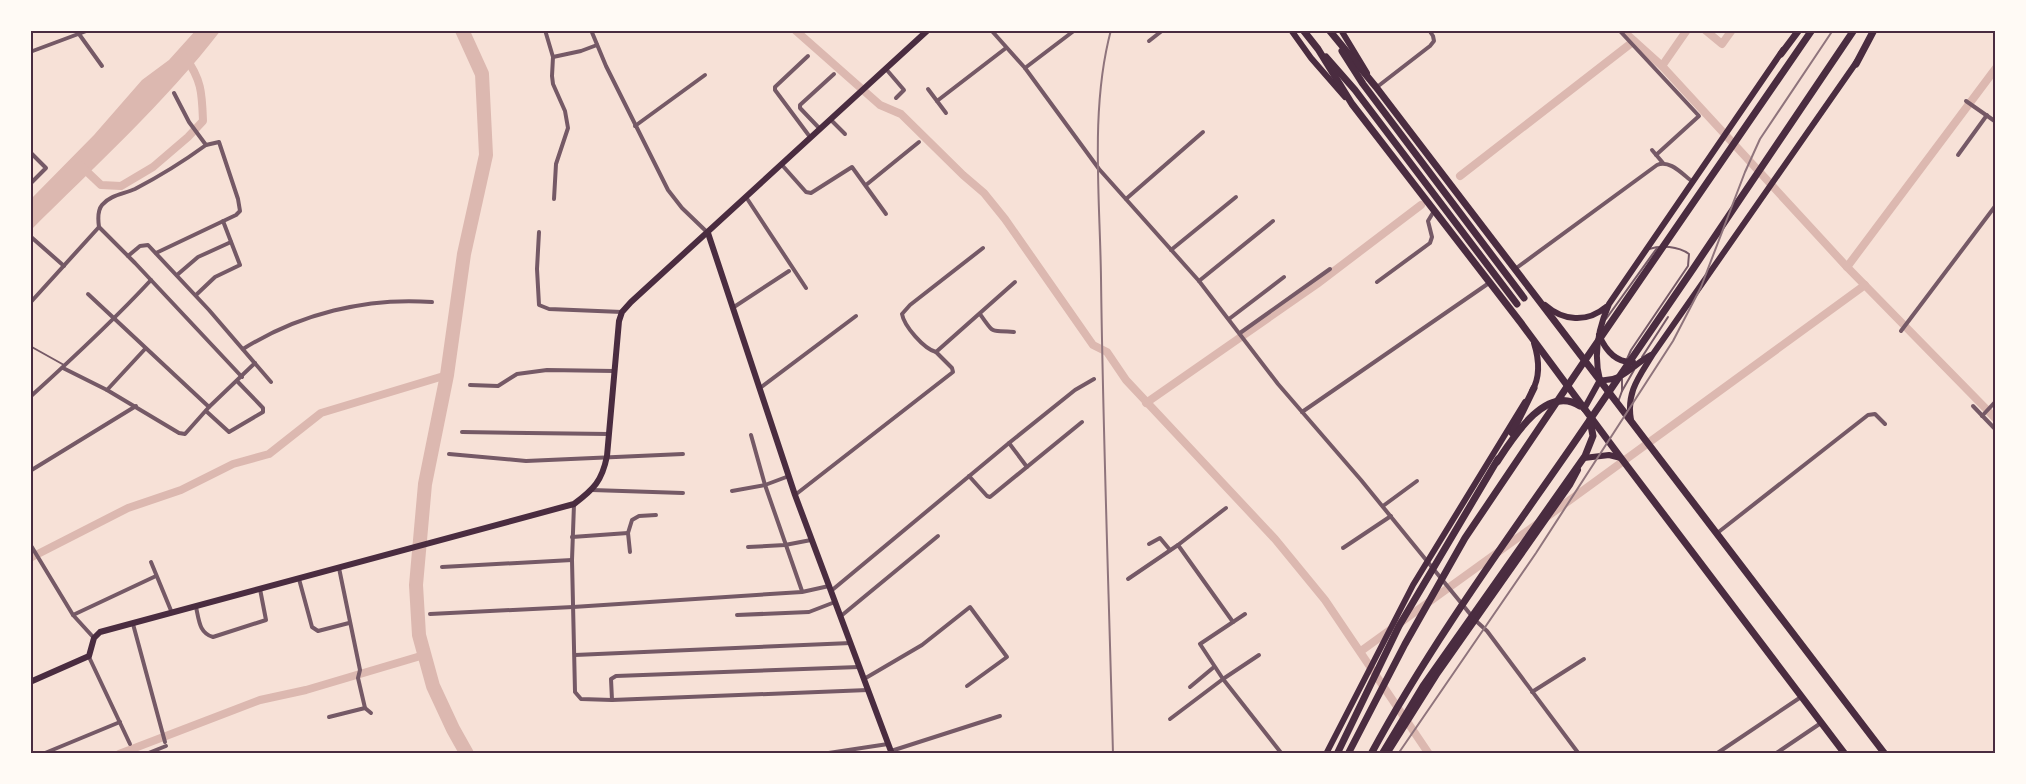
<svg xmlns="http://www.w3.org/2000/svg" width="2026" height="784" font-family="Literata,serif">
	<rect width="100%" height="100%" fill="#f7e1d7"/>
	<path fill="#dcb8b0" d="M196 30H221C165 103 95 166 30 231V200L94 135 142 80 169 60Z"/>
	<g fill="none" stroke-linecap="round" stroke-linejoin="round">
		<g stroke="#dcb8b0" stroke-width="8">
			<path d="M795 30 880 105 901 114 963 175 984 193 1005 219 1093 345 1107 352 1126 380 1275 539 1325 600 1429 754"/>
			<path d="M1622 30 1662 66 1847 267 1996 419"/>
			<path d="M1705 30 1722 44 1732 30"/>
			<path d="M1662 66 1687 30"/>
			<path d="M81 166 101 185 121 186 153 167 188 137 203 121C202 94 202 80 185 57"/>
			<path d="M1460 176 1634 41"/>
			<path d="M1847 267 1996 68"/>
			<path d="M1146 403 1317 284 1421 205"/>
			<path d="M1548 516 1865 285"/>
			<path d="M30 558 128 508 181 490 233 464 269 454 321 413 447 375"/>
			<path d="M1361 651 1537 524"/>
			<path d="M119 754 260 700 306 690 424 655"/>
		</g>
		<path stroke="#dcb8b0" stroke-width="14" d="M462 30 482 74 486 155 464 254 447 375 425 484 416 585 419 635 433 686 453 729 467 754"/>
		<g stroke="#755966" stroke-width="2">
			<path d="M1606 319 1657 248"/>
			<path d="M30 346 64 365"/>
			<path d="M1642 357 1668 317"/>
			<path d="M1627 359 1631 350 1688 266 1689 254C1678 246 1661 245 1649 249"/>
			<path d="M1622 379V391"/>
			<path d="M1618 402 1622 391 1634 370"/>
		</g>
		<g stroke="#755966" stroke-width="4">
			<path d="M545 30 553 57 552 76 553 84 565 111 568 128 556 164 554 199"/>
			<path d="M591 30 606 66 668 190 682 208 708 233"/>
			<path d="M991 30 1025 68 1099 169 1199 281 1278 384 1361 480 1475 620 1487 631 1579 754"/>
			<path d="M1619 30 1699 116 1656 155"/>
			<path d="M79 34 102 66"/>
			<path d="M1149 41 1163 30"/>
			<path d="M30 52 89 30"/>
			<path d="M808 56 775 87V90L810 137"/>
			<path d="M553 57 581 51 597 45"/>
			<path d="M1025 68 1075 30"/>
			<path d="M886 69 904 90 896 98"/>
			<path d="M1377 87 1430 46 1434 41 1433 36 1429 30"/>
			<path d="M928 89 937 101 1006 48"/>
			<path d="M174 93 189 122 206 145C184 161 160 176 135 189 124 194 110 195 102 205 97 211 98 220 99 227L135 263 242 377"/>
			<path d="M937 101 946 113"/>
			<path d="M1966 101 1996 122"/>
			<path d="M831 120 845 134"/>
			<path d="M635 126 705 75"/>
			<path d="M820 129 800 108V105L834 74"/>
			<path d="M1652 150 1663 163"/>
			<path d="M30 152 46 168 30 184"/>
			<path d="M1958 155 1987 115"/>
			<path d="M782 165 806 192 811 193 852 167 886 214"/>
			<path d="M866 185 919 142"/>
			<path d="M746 197 806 288"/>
			<path d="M1126 199 1203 132"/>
			<path d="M539 232 537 269 539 305 549 309 622 312"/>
			<path d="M30 236 64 266"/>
			<path d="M1171 250 1236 197"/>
			<path d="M156 253 236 215 240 211 238 199 219 142 206 145"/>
			<path d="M128 256 140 246 148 245 209 310 271 382"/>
			<path d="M1515 269 1657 165C1670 159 1683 175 1693 182"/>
			<path d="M177 275 198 257 231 242"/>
			<path d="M1199 281 1273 221"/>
			<path d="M1377 282 1430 243 1432 237 1428 221 1434 211"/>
			<path d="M88 294 209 407"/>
			<path d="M196 295 215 277 240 265 223 221"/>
			<path d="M30 303 99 227"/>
			<path d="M734 307 789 271"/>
			<path d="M980 314C996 337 990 329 1014 332"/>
			<path d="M1229 319 1284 277"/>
			<path d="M1901 331 1996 205"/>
			<path d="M1240 333 1330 269"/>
			<path d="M243 349C299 314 366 297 432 302"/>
			<path d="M936 352C924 349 904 326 902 314L910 305 983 248"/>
			<path d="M63 368 107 390 179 433 185 434 209 407 255 363"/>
			<path d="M470 385 498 386 517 374 547 370 614 371"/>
			<path d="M760 388 856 316"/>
			<path d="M107 390 145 349"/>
			<path d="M30 397C72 359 113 321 151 280"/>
			<path d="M1973 406 1996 430"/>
			<path d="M206 411 229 432 263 412V408L237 381"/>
			<path d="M1302 412 1489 283"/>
			<path d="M1982 416 1996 401"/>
			<path d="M462 432 609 434"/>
			<path d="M751 435 765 485 802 591"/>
			<path d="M1009 443 1027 467"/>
			<path d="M449 454 526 461 683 454"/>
			<path d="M30 471 136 406"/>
			<path d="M969 476 987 496 990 497 1082 422"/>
			<path d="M592 490 683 493"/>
			<path d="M732 491 765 485 789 476"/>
			<path d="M795 495 953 372 952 368 936 352 1015 282"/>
			<path d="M574 504 572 560 575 692 581 699 612 700 868 690"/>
			<path d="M1383 506 1417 481"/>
			<path d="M1716 534 1868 415 1875 414 1885 424"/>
			<path d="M572 537 628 533"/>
			<path d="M30 544 73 615 94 638"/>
			<path d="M1149 544 1160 538 1170 550"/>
			<path d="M1178 545 1226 508"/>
			<path d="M748 547 785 545 811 540"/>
			<path d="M1343 548 1391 516"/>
			<path d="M630 552 628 533 632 520 639 516 656 515"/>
			<path d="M151 562 172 613"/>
			<path d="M442 567 572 560"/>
			<path d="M339 568 360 670 358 678 365 708 371 713"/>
			<path d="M299 579 312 627 318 631 349 623"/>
			<path d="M1128 579 1178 545 1233 622"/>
			<path d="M831 591 1009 443 1075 390 1094 379"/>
			<path d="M196 607C199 620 199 633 213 637L266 620 260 589"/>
			<path d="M430 614 573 607 802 592 829 586"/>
			<path d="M1245 614 1200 644 1223 679 1282 754"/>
			<path d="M73 615 156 576"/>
			<path d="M737 615 809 612 835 602"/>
			<path d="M841 616 938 536"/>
			<path d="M133 624 165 742"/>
			<path d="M575 655 851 643"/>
			<path d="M89 657 130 744"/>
			<path d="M864 679 922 645 970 607 1007 657 967 686"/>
			<path d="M1190 687 1214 667"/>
			<path d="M1532 692 1584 659"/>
			<path d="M612 700 611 679 616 676 859 667"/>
			<path d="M329 717 365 708"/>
			<path d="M1170 719 1223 679 1259 655"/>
			<path d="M891 751 1000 716"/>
			<path d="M45 753 120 722"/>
			<path d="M146 754 166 746"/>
			<path d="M822 754 888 744"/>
			<path d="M1716 754 1801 697"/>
			<path d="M1775 754 1821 723"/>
		</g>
		<g stroke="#4a2c40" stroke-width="6">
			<path d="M1291 30 1311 58 1345 97"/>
			<path d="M1341 30 1367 73"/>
			<path d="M708 233 795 495 892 754"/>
			<path d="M1545 305C1563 321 1587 323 1606 307"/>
			<path d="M1599 335C1605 349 1615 363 1633 362"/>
			<path d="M1600 380C1623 382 1632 365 1651 355"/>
			<path d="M1532 391C1541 376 1539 359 1534 343"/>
			<path d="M1584 409 1600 380C1593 354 1598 329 1609 304L1783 50"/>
			<path d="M1631 420C1626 392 1639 377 1653 354L1858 60"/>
			<path d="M1584 458 1609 455 1621 458"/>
			<path d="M30 682 89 656 94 638 100 632 574 504C594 489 602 481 607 456L619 321 622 312 631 302 928 30"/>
			<path d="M1326 754 1413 585 1525 402"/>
			<path d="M1387 754 1438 673 1570 485 1578 470"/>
		</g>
		<g stroke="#4a2c40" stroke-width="7">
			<path d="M1303 30 1318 49 1352 104 1521 323 1621 458 1845 754"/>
			<path d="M1329 30 1376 87 1885 754"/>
			<path d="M1342 51 1363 84 1524 298"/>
			<path d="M1781 54 1799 30"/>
			<path d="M1326 57 1355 90 1517 304"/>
			<path d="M1856 64 1874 30"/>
			<path d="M1512 433 1534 388"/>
			<path d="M1497 462C1512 439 1546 383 1580 406"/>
			<path d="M1337 754 1399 626 1498 459"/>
			<path d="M1348 754 1405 644 1465 538 1581 366 1812 30"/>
			<path d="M1371 754C1430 645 1504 544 1574 443 1668 306 1762 168 1854 30"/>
			<path d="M1382 754 1423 686 1585 456 1593 436 1590 420"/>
		</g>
		<g stroke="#8f747c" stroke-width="2">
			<path d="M1111 30C1090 108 1100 198 1101 278 1103 437 1109 595 1113 754"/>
			<path d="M1398 754 1536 553 1673 341 1701 287 1745 172 1760 139 1833 30"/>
		</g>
	</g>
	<rect width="2026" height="784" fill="none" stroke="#fffaf5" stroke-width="63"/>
	<rect x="32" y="32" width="1962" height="720" fill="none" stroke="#4a2c40" stroke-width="2"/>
</svg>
